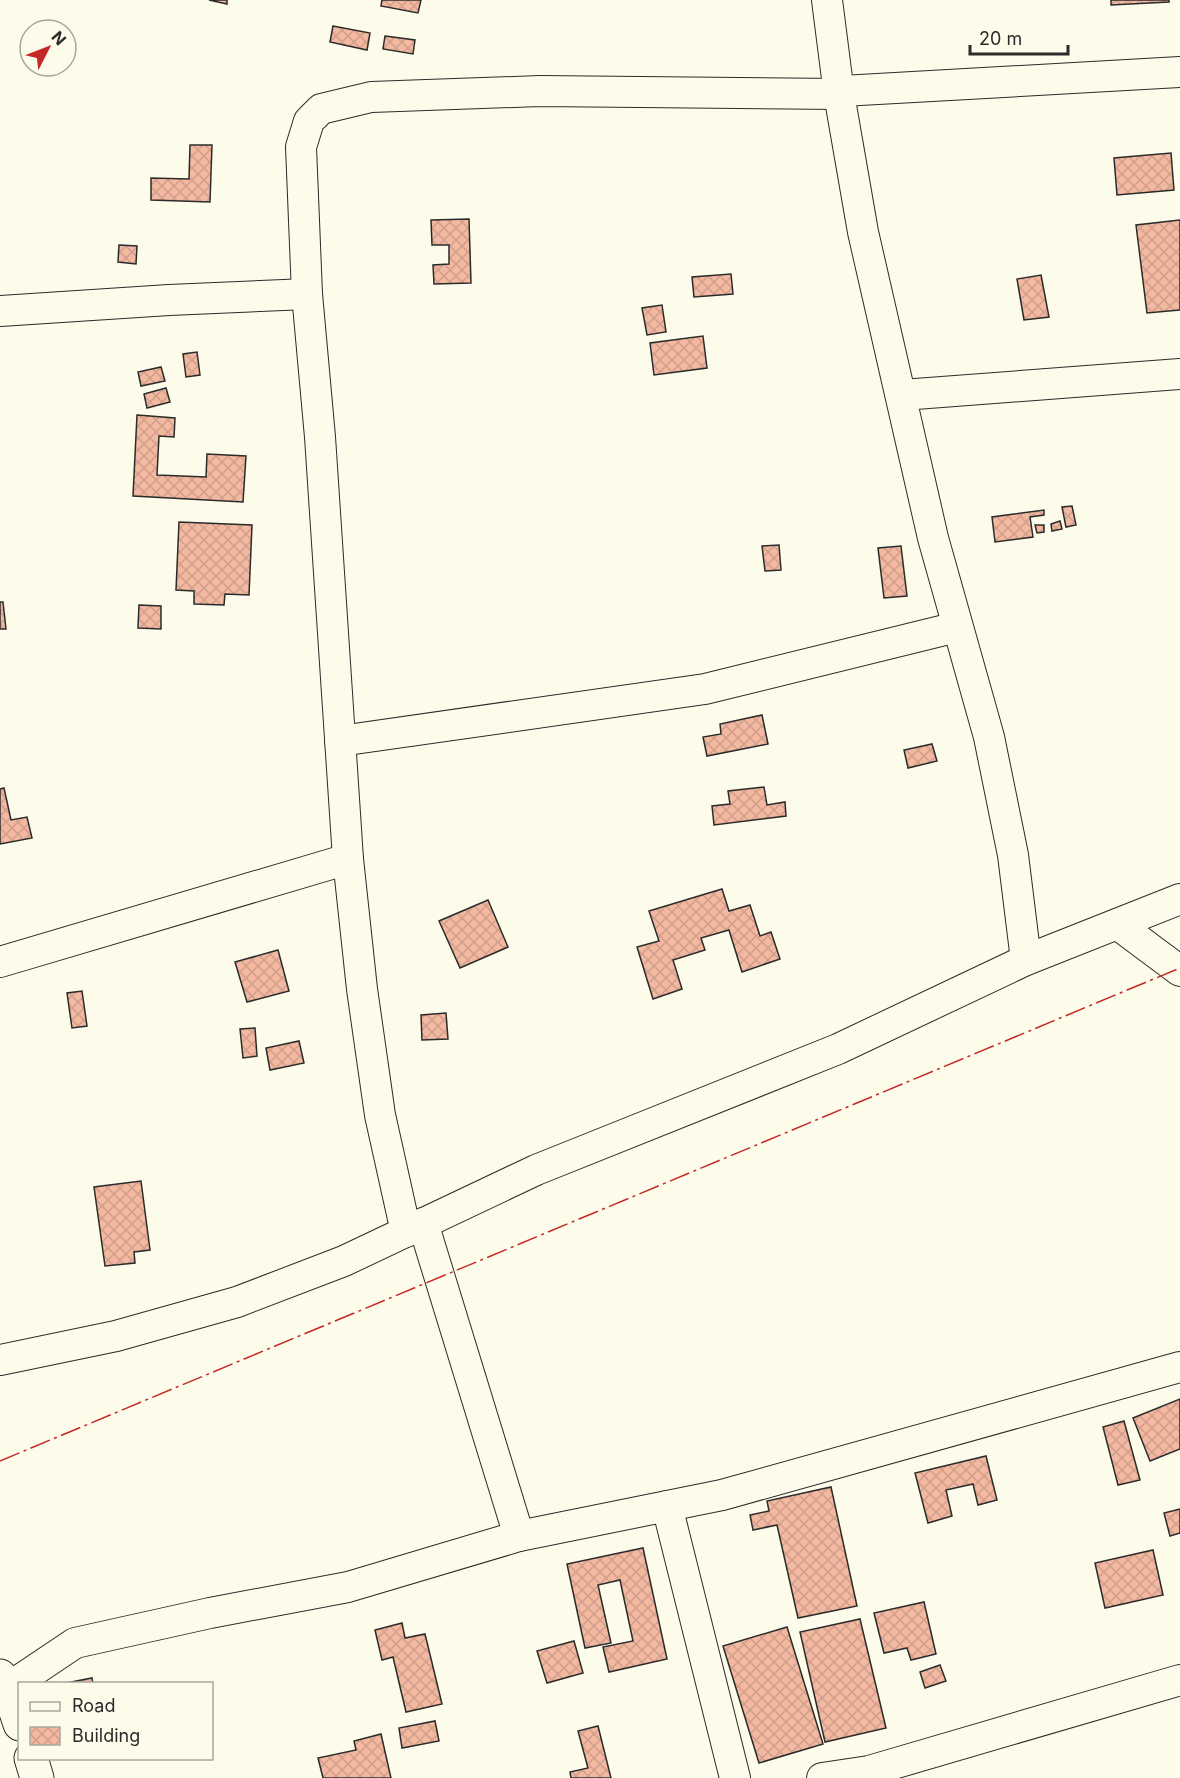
<svg xmlns="http://www.w3.org/2000/svg" width="1180" height="1778" font-family="Inter,sans-serif">
	<defs>
		<pattern id="building-cross-hatch" width="8" height="8" patternUnits="userSpaceOnUse" patternTransform="scale(1.5)"><rect width="8" height="8" fill="#f2b8a0"/><path d="M0 0l8 8M0 8l8-8" fill="none" stroke="#d09e8a"/></pattern>
	</defs>
	<rect width="100%" height="100%" fill="#fdfbea"/>
	<g fill="url(#building-cross-hatch)" stroke="#2b2b2b" stroke-width="1.5">
		<path d="M209 0H227V4Z"/>
		<path d="M382 0H421L418 13 381 6Z"/>
		<path d="M1111 0H1169V2L1111 5Z"/>
		<path d="M333 26 370 33 367 50 330 42Z"/>
		<path d="M385 36 415 40 413 54 383 49Z"/>
		<path d="M190 145H212L210 202 151 200V178L189 179Z"/>
		<path d="M1171 153 1174 190 1117 195 1114 158Z"/>
		<path d="M469 219 471 283 434 284 433 265 449 264V245H432L431 220Z"/>
		<path d="M1180 220V310L1147 313 1136 225Z"/>
		<path d="M119 245 137 246 136 264 118 262Z"/>
		<path d="M731 274 733 294 694 297 692 277Z"/>
		<path d="M1041 275 1049 317 1024 320 1017 279Z"/>
		<path d="M662 305 666 332 647 335 642 308Z"/>
		<path d="M703 336 707 368 654 375 650 343Z"/>
		<path d="M197 352 200 375 186 377 183 354Z"/>
		<path d="M161 367 165 381 141 386 138 372Z"/>
		<path d="M166 388 170 402 147 408 144 394Z"/>
		<path d="M137 415 175 418 174 437 159 436 157 475 206 477 207 454 246 456 243 502 133 496Z"/>
		<path d="M1072 506 1076 525 1066 527 1062 507Z"/>
		<path d="M1044 510V515L1030 517 1033 537 995 542 992 517Z"/>
		<path d="M1060 521 1062 529 1052 531 1051 524Z"/>
		<path d="M179 522 252 525 249 595 225 594 224 605 194 604V591L176 590Z"/>
		<path d="M1035 525H1044V532L1037 533Z"/>
		<path d="M779 545 781 570 765 571 762 546Z"/>
		<path d="M901 546 907 596 884 598 878 548Z"/>
		<path d="M0 602H3L6 629H0Z"/>
		<path d="M139 605 161 606V629L138 628Z"/>
		<path d="M762 715 768 744 707 756 703 737 721 734 720 724Z"/>
		<path d="M932 744 937 761 908 768 904 750Z"/>
		<path d="M764 787 767 805 785 802 786 816 714 825 712 806 730 804 728 791Z"/>
		<path d="M4 788 11 820 27 817 32 838 0 844V789Z"/>
		<path d="M722 889 729 911 750 905 760 936 771 932 780 959 742 972 729 930 701 938 705 950 673 960 682 989 653 999 637 947 659 941 649 911Z"/>
		<path d="M488 900 508 947 460 968 439 921Z"/>
		<path d="M278 950 289 991 247 1002 235 962Z"/>
		<path d="M82 991 87 1026 72 1028 67 993Z"/>
		<path d="M446 1013 448 1039 422 1040 421 1015Z"/>
		<path d="M255 1028 257 1056 243 1058 240 1029Z"/>
		<path d="M299 1041 304 1063 270 1070 266 1048Z"/>
		<path d="M141 1181 150 1250 134 1252 135 1263 105 1266 94 1187Z"/>
		<path d="M1180 1399V1449L1150 1461 1133 1418Z"/>
		<path d="M1124 1421 1140 1480 1118 1485 1103 1427Z"/>
		<path d="M986 1456 997 1500 978 1505 973 1484 946 1490 952 1516 928 1523 915 1473Z"/>
		<path d="M831 1487 857 1606 798 1618 777 1525 753 1530 750 1515 769 1511 767 1501Z"/>
		<path d="M1180 1509V1533L1170 1536 1164 1513Z"/>
		<path d="M643 1548 667 1659 609 1672 603 1647 633 1641 620 1580 598 1585 611 1643 585 1648 567 1564Z"/>
		<path d="M1153 1550 1163 1595 1105 1608 1095 1563Z"/>
		<path d="M924 1602 936 1654 911 1660 907 1648 884 1653 874 1613Z"/>
		<path d="M860 1619 886 1728 825 1742 800 1632Z"/>
		<path d="M402 1623 405 1638 425 1634 442 1704 406 1712 393 1657 382 1660 375 1630Z"/>
		<path d="M787 1627 823 1744 759 1763 723 1646Z"/>
		<path d="M574 1641 583 1673 547 1683 537 1651Z"/>
		<path d="M940 1665 946 1681 925 1688 920 1672Z"/>
		<path d="M92 1678 93 1684H61Z"/>
		<path d="M435 1721 439 1741 402 1748 399 1728Z"/>
		<path d="M598 1726 611 1778H571L570 1772 588 1768 578 1731Z"/>
		<path d="M381 1734 391 1778H323L318 1758 356 1750 354 1741Z"/>
	</g>
	<g fill="none" stroke-linecap="round" stroke-linejoin="round">
		<g stroke="#2b2b2b" stroke-width="32">
			<g id="minor">
				<path d="M827 0 839 94 863 232 933 538 989 737 1013 855 1026 960"/>
				<path d="M0 311 169 300 307 294"/>
				<path d="M902 395 1180 374"/>
				<path d="M340 741 705 689 957 627"/>
				<path d="M1117 924 1180 971"/>
				<path d="M0 962 348 859"/>
				<path d="M423 1223 519 1536"/>
				<path d="M406 1232 380 1115 362 989 348 859 320 437 307 294 301 147 309 121 321 109 371 97 540 91 839 94 842 91 1180 72"/>
				<path d="M0 1360 116 1336 237 1302 344 1261 536 1170 838 1049 1026 960 1180 899"/>
				<path d="M667 1506 735 1778"/>
				<path d="M8 1688 75 1643 210 1613 348 1587 519 1536 722 1495 1180 1367"/>
				<path d="M822 1778 869 1771 1180 1680"/>
			</g>
		</g>
		<g stroke="#2b2b2b" stroke-width="35">
			<g id="tertiary">
				<path d="M0 1676 8 1688 20 1724"/>
				<path d="M31 1758 37 1778"/>
			</g>
		</g>
		<use href="#minor" stroke="#fdfbea" stroke-width="30"/>
		<use href="#tertiary" stroke="#fdfbea" stroke-width="33"/>
		<path stroke="#c62828" stroke-width="1.5" stroke-dasharray="21 4.5 3 4.5" stroke-linecap="butt" d="M0 1461 1180 968"/>
	</g>
	<rect x="18" y="1682" width="195" height="78" fill="#fdfbea" stroke="#a9a89e" stroke-width="1.5"/>
	<rect x="30" y="1702" width="30" height="9" fill="#fdfbea" stroke="#a9a89e" stroke-width="1.5"/>
	<text x="72" y="1712" font-size="18" fill="#2b2b2b">Road</text>
	<rect x="30" y="1727" width="30" height="18" fill="url(#building-cross-hatch)" stroke="#a9a89e" stroke-width="1.5"/>
	<text x="72" y="1742" font-size="18" fill="#2b2b2b">Building</text>
	<g transform="translate(48 48) rotate(48)"><circle r="28" fill="#fdfbea" stroke="#a9a89e" stroke-width="1.5"/>
	<path d="M0-4.5L10 22L0 15L-10 22Z" fill="#c62828"/>
	<text y="-9" font-size="16" font-weight="bold" text-anchor="middle" fill="#2b2b2b">N</text>
	</g>
	<path d="M970 45v9h98v-9" fill="none" stroke="#2b2b2b" stroke-width="3"/>
	<text x="979" y="45" font-size="18" fill="#2b2b2b" stroke="#fdfbea" stroke-width="4.5" paint-order="stroke">20 m</text>
</svg>
